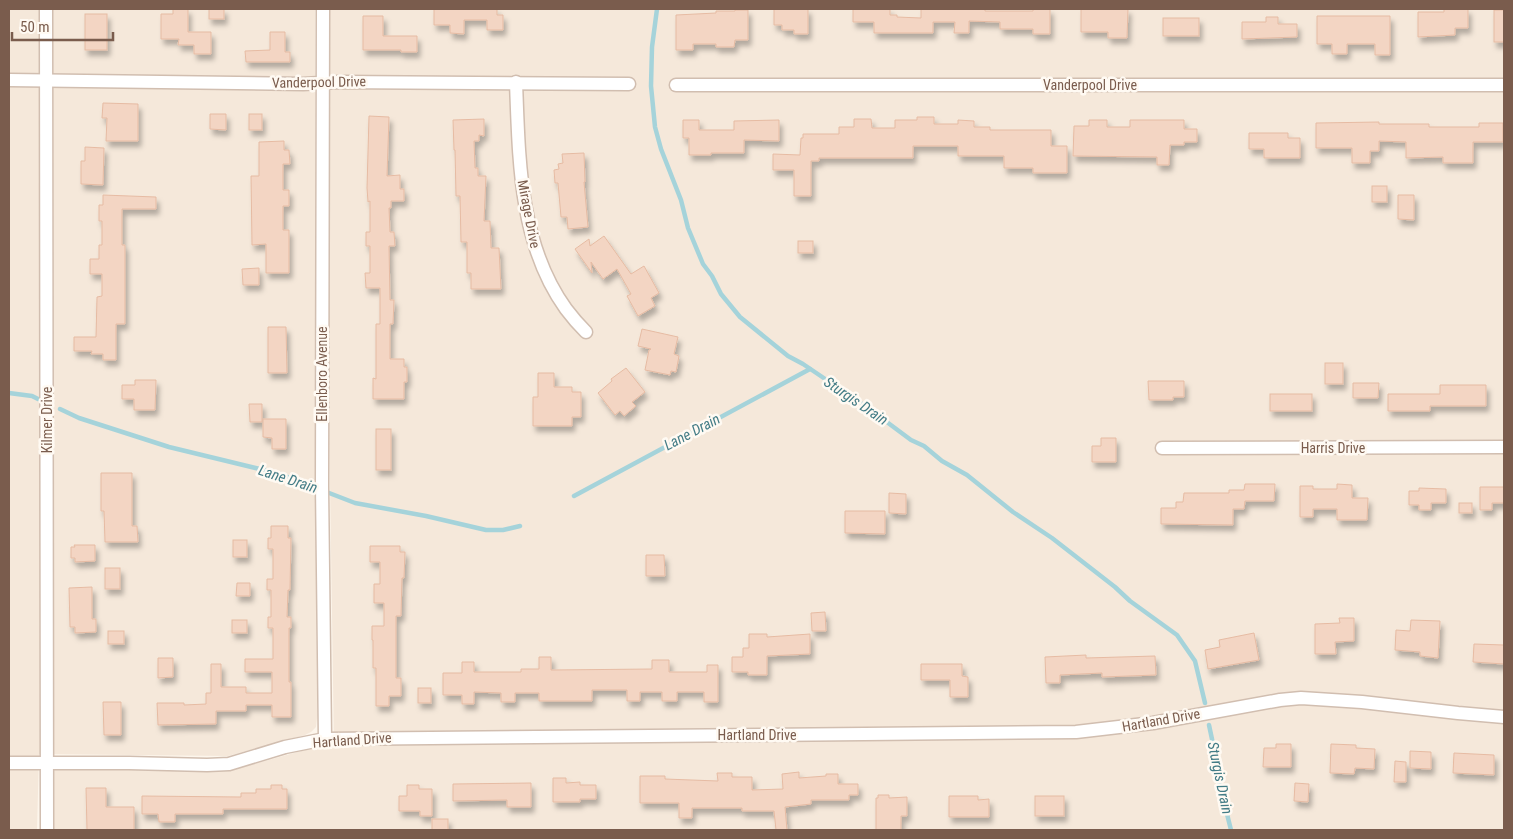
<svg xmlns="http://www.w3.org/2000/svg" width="1513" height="839" font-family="'Roboto Condensed',sans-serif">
	<defs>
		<filter id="shadow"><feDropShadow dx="3" dy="5.5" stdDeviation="2.5" flood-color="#0004"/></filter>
	</defs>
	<rect width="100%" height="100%" fill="#fdf6ec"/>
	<g fill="#f5e8da">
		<path d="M9 9H315L317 718 316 727 311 732 305 735 228 756 39 754 37 830H9Z"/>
		<path d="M329 9H1504V830H54V769L232 770 305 750 334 746 329 417Z"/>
	</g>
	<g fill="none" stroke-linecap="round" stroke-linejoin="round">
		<g stroke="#a5d3da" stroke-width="4.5">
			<path d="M657 9 652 47 651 86 655 127 661 149 681 200 688 228 703 264 712 276 721 294 740 317 788 356 803 364 868 408 911 440 924 446 942 461 967 475 1013 512 1052 538 1115 587 1130 601 1177 635 1195 661 1205 703"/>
			<path d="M9 393 32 396 38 399"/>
			<path d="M60 409 79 418 169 447 280 474 355 503 426 516 486 530H503L520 526"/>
			<path d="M574 496 810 369"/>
			<path d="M1209 725 1216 758 1217 774 1231 830"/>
		</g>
	</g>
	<g fill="#f3d5c3" stroke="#e6bba3" filter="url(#shadow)">
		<path d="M173 9H188V32H211V54H194V45H178L179 39H161V14H173Z"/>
		<rect x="209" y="9" width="15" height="10"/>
		<path d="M434 9H497V15H503V30H487V20H464V34L450 33V25H434Z"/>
		<path d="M774 9H808V34H794V30H782V25H774Z"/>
		<path d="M853 9H890V15H897V17L921 18V9H985V11H1033V9H1050V34H1033V29H1000V22L969 21V33H954L955 22H933V33H874V22H853Z"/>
		<path d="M1081 9H1128L1127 38H1108V32H1081Z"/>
		<path d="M1444 9H1468V28H1455V35L1418 37V12H1444Z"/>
		<path d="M735 10H748V40H735L734 47H716V44H693V50H676V15L716 13V11H735Z"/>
		<rect x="1494" y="10" width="10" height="32"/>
		<rect x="85" y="14" width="22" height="36"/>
		<path d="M363 16H383V36H417V52H401V50H363Z"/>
		<path d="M1317 16H1390V55H1375V44H1347V54H1332V44H1317Z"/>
		<path d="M1266 17H1278V24H1297V37L1242 39V22H1266Z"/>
		<rect x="1163" y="18" width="36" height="18"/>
		<path d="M270 32H285V52H290V62H246L245 51 270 50Z"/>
		<path d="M103 103 138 104V141H106L107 118H102Z"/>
		<path d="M210 114H226V130L210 129Z"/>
		<rect x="249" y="114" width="13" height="16"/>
		<path d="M369 116 389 117 387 176 400 175V189H404V201H391V208H389L390 232H394L395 246H389L390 300H394L393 324H390V359H404V367H407V382H404V399H373V378L376 379V324H380V288H366L365 273H370V246H366V232H370V201L368 202 367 188Z"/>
		<path d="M917 117H934V124H958V120L974 121V127H990V130H1051V146H1067V173H1033V168H1004V156H958V146H913V158H819V161H811V196H794V170H773V154L800 155 801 138H803V134H839V127H854V119H871L872 128H895V120H917Z"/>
		<path d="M484 119V136L479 135V141H474L475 168H478V176H486L484 221H490L491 248H499L501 289H471V273H467V242H461L460 196H456L455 150H454L453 120Z"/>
		<path d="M683 120H699V130H734V121L779 120V141L744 140V153H711V155H689V138H683Z"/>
		<path d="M1089 120H1107V127H1130V120H1184V129H1197V142H1184V145H1170L1169 165H1157V157L1073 156 1074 126H1089Z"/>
		<path d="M1379 122V124H1429V127H1479V123H1503V142H1473V163H1443V157L1406 158V142L1379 141V151H1370V163H1352V148H1316V123Z"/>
		<path d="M1249 133H1288V138H1300V158H1264V149H1249Z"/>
		<path d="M284 141V150H289L290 164H283V190H289V206H283V230H289V273H266V244L252 245 251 176H259V142Z"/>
		<path d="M85 147 104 148 103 185 81 184V161H85Z"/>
		<path d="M584 153 585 182H584L588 227 568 229 567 217H561L558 183H555L554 170 559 169 558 164 563 163 562 154Z"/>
		<rect x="1372" y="186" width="15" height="16"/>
		<path d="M103 195 156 197V209H122V245H125V324H116V360H103V354H91L92 351H74V337H96L97 297 102 296V274H90V259H99V245H102V221H99V205H103Z"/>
		<path d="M1398 195H1414V220L1398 219Z"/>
		<path d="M604 236 631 274 644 266 659 293 651 298 655 306 638 316 627 296 631 294 617 269 603 279 591 262 592 273 575 249 589 239 590 246Z"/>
		<rect x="798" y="241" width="15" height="12"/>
		<path d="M259 268V285H243L242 269Z"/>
		<path d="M268 327H286L287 373H268Z"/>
		<path d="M642 329 678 337 674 354 679 356 676 372 671 371 670 375 645 370 649 350 651 349 638 346Z"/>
		<rect x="1325" y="363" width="18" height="21"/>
		<path d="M626 368 645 392 632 402 636 406 624 416 620 411 615 415 598 393 612 381 611 379Z"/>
		<path d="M538 373H554V387H572V392H581V417H572V426H533V397H538Z"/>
		<path d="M135 380H156L155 410H134V399H122V385H135Z"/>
		<path d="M1148 381H1184V397H1173V400H1149Z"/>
		<path d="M1353 383H1379L1378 398H1353Z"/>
		<path d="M1440 385H1486V406H1430V411H1388V394H1440Z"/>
		<rect x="1270" y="394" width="42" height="17"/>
		<path d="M249 404H262V422H250Z"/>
		<path d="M263 419H286V449H272V438L263 437Z"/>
		<rect x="376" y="429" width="15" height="41"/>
		<path d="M1101 438H1116V462H1092V446H1101Z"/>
		<path d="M101 473H132V526H137L138 542H105L104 511H101Z"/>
		<path d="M1245 484H1275L1274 501H1245L1244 509H1233V525L1161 524V508H1176V502H1183L1184 493H1229V490H1244Z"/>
		<path d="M1337 484 1352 485V498H1368L1367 520H1337V509H1313V517H1300V486H1313V489H1337Z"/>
		<path d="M1480 487H1504V503H1492V510H1480Z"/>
		<path d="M1419 488 1446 489V503H1431V510H1419V505H1409V491H1419Z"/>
		<path d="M889 493 906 494V514L889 513Z"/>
		<rect x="1459" y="503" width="13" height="10"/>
		<path d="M845 511H885V534L845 533Z"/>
		<path d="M271 526H288V538H291L290 590H288L287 617H291V628H289V682H291V717H272V705H246V711H216V724L158 725 157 703H184V705L206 704V693H211V664H221V687H246V693H272V672H245V659H273V628H268V617H271V590H267V579H273V549H268V538H271Z"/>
		<rect x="233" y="540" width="14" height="17"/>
		<path d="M74 545H95V561L75 562V558H71V547H75Z"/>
		<path d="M370 546H400V552H405L404 578H402L401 616H396V678H401V696H389V706H376V668H373V640H372V626H384V603H374V584H380V562H370Z"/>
		<path d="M646 555H664L665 576H646Z"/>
		<rect x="105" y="568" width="15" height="21"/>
		<path d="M237 583H250V596H236Z"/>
		<path d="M92 587V619H96V632L75 633V627H70L69 588Z"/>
		<path d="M825 612 826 631H812L811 613Z"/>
		<path d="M1339 618H1354V641L1335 642 1336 654H1315V624L1340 623Z"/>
		<rect x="232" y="620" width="15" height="13"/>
		<path d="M1411 620 1440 621 1438 658 1420 656V652L1395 650 1396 630 1410 631Z"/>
		<rect x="108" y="631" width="16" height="13"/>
		<path d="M1254 633 1259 660 1208 669 1205 650 1220 647 1219 640Z"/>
		<path d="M749 634H767V637L810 634V654L767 656V675H748V672H732V657H743V648H749Z"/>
		<path d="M1474 644 1504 645V664L1473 662Z"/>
		<path d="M1086 655V658L1155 656 1156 675 1102 677V673L1060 675V683H1046L1045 657Z"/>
		<path d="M539 657H551V670L652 669V660H669V672H707V665H718V702H704V692H677V701H662V692H640V701H627V690H592V701H539V693H515V702H501V693L474 692V704H462V695H443V673H462V662H474V672H521V669H539Z"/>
		<path d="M158 658H173V677L158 678Z"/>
		<path d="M921 664H962V676L968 677V697H950V680H921Z"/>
		<rect x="418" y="688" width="13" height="15"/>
		<path d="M103 702H121V735H104Z"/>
		<path d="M1276 744H1291V767H1263L1264 748H1276Z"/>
		<path d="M1331 744 1356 745V748L1375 749 1374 769 1355 768 1354 774 1330 773Z"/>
		<path d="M1410 751 1431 752V769L1410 768Z"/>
		<path d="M1454 753 1494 755V775L1453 773Z"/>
		<path d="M1395 761 1406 762V782H1394Z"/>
		<path d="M799 772V778L826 776V774H838V784H858V795H849V800H811V804L785 807 787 830H776L774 811H742V808H692V818H679V803H640V776H665V779L718 781 717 773H732V777H752V790L783 789 782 774Z"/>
		<path d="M553 778H566V783L580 782V785H596V799H580V802H553Z"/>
		<path d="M531 783V807H507V800L453 801V784Z"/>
		<path d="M1295 783 1309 784 1308 802 1294 801Z"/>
		<path d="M271 785H282V789H287V809H223V814H175V822H159L158 814H142V796L241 797V793H256V789H271Z"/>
		<path d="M407 785H419V789H432V816H420V811H399V796H407Z"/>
		<path d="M86 788H106V807H134V830H87Z"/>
		<path d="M878 795H889V798L907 797V816H901V830H876V798H878Z"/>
		<path d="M949 796H978V800L989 799V817H949Z"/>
		<rect x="1035" y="796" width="29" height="20"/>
		<rect x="432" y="819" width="16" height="11"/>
	</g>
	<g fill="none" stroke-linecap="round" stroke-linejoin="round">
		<g stroke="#d1beb0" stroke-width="15">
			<g id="street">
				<path d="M46 9 47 830"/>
				<path d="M323 9 322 486 325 739"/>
				<path d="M9 80 303 84 338 82 629 84"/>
				<path d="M516 82C519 160 519 244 566 309 572 317 579 325 586 332"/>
				<path d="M676 85H1504"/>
				<path d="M1162 448 1504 447"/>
				<path d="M9 763H129L207 765 229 764 285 747 325 739 1076 732 1153 723 1280 700 1301 698 1362 702 1458 713 1504 717"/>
			</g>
		</g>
		<use href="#street" stroke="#fff" stroke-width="12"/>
	</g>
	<g text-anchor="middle" stroke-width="5" stroke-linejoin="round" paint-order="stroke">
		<g font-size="14" fill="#7a5c4d" stroke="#fffaf3">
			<text transform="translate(319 82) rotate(-1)" y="5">Vanderpool Drive</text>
			<text x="1090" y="90">Vanderpool Drive</text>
			<text transform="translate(529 214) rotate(79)" y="5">Mirage Drive</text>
			<text transform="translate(322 374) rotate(-90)" y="5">Ellenboro Avenue</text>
			<text transform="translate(47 420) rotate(-90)" y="5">Kilmer Drive</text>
			<text x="1333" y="453">Harris Drive</text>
			<text transform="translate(1161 720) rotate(-10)" y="5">Hartland Drive</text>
			<text x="757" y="740">Hartland Drive</text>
			<text transform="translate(352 740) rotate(-4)" y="5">Hartland Drive</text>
		</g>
		<g font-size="15" font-style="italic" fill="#437c86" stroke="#fffaf3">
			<text transform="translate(856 401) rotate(34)" y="5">Sturgis Drain</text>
			<text transform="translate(692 432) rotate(-28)" y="5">Lane Drain</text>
			<text transform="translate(288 479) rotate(18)" y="5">Lane Drain</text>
			<text transform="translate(1220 778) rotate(78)" y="5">Sturgis Drain</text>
		</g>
	</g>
	<rect width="1513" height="839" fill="none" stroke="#7a5c4d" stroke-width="20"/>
	<path d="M12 32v8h101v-8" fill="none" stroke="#7a5c4d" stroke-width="2.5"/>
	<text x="20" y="32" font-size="15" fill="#7a5c4d" stroke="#fffaf3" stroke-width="4" paint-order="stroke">50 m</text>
</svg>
